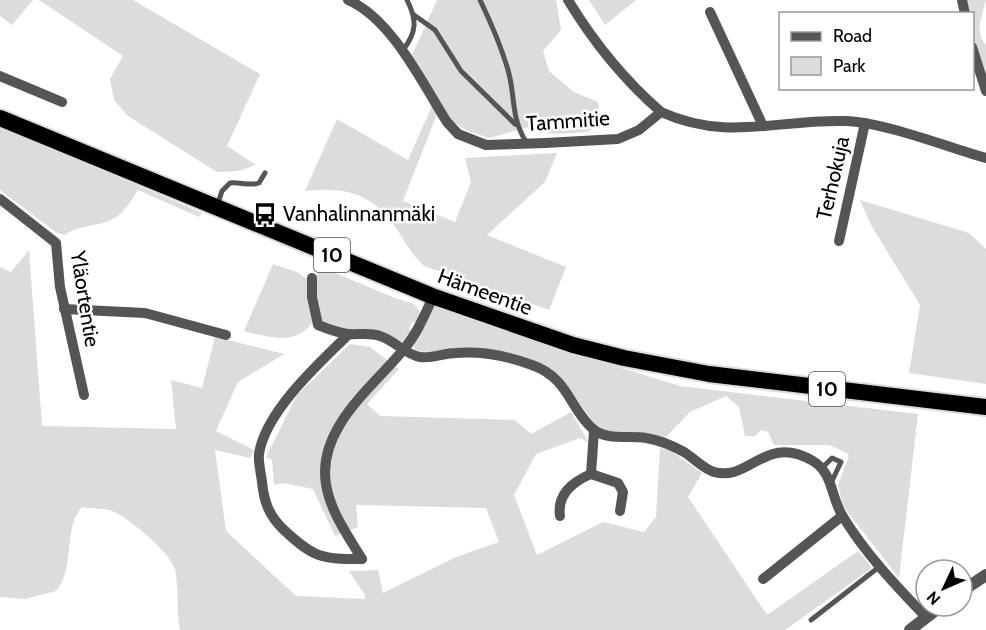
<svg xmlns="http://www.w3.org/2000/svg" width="986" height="630" font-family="Cabin,sans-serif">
	<rect width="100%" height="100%" fill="#fff"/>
	<g fill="#dcdcdc">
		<path d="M0 0H33L12 25 0 16Z"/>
		<path d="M39 0H133L260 74 227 146 256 165 238 171 217 172 128 116 114 100 110 79 123 56Z"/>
		<path d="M437 0H556L561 30 543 51 549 71 574 92 598 102 601 123 587 132 553 134 529 127 489 138 468 131 450 120 412 55Z"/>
		<path d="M589 0H636L605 25Z"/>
		<path d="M966 0H986C982 16 974 32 986 45V82L973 36 972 14 968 13Z"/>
		<path d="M432 106 437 114 403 201 455 222 471 182 465 158 557 153 545 182 487 235 566 267 549 310 424 266C409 252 403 237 391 221 369 192 340 187 305 191L337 119 408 160Z"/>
		<path d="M0 127 202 213 199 217 138 190C133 198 127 208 120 214 105 228 80 223 65 235L57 233 0 190Z"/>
		<path d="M860 200 969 233 986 249V384L909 373 920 305 871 225Z"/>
		<path d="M29 250 42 426 176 429 171 380 202 388 215 337 284 354 238 382 216 431 254 450 250 458 215 450 226 531 296 596 365 599V595L349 571 378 570 383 593 456 557 499 542 486 508 356 505 358 527 335 536 313 489 283 483 274 485 272 460 266 457 297 395 350 344 370 347 399 369 367 404 380 416 515 420 531 434 571 412 589 443 580 438 536 454 514 495 537 555 603 522 644 532 656 517 660 448 671 451 702 473 688 497 767 615 858 551 872 568 785 630H180C176 610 179 588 175 569 171 553 125 514 109 510 101 508 91 509 82 507 62 529 76 568 56 591L25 599 0 597V267L11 272Z"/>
		<path d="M273 264 297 272 307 279 312 323C295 346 267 337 244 331Z"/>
		<path d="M321 267 395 298 414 304 422 315 417 323 412 322 409 328 412 331 404 342 350 332 322 323 314 280Z"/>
		<path d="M436 305 573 353 680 386 918 414 899 578 843 506 838 485 849 456 847 453 829 445H774L768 432 761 430 755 436H745L739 407 726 396 690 412 664 439 610 432 597 428 569 388 534 361 415 351C412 339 426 311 436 305Z"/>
	</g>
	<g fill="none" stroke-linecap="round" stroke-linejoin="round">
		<g stroke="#dbdbdb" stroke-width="20">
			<path id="trunk" d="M0 118 432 296 573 345 624 358 709 374 986 407"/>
		</g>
		<g stroke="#555" stroke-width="5">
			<path d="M480 0C491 23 501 46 508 70 516 98 510 115 526 142"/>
			<path d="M414 15 435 30 461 71 515 124"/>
			<path d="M403 50C417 32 417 20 407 0"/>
			<path d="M217 206 222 191 230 183C240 182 250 186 259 183L265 173"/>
			<path d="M822 468 832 458 841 462 831 483"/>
			<path d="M811 620 879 567"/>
		</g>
		<g stroke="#555" stroke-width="10">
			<path d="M348 0C392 19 422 83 447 122L458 134 486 145 545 143 618 139 639 130 661 112C728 142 777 119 845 121 884 122 947 147 986 158"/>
			<path d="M568 0C594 43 623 79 661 112"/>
			<path d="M962 0 965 14"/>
			<path d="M710 12 763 126"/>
			<path d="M972 47 986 91"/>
			<path d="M0 76 62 102"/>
			<path d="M0 199 56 243 60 287 84 395"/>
			<path d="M839 241 865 123"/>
			<path d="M312 278V297L318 325C328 329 338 333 348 334 359 335 369 332 380 336 394 340 406 355 420 357 432 359 444 353 456 353 481 351 508 356 532 365 569 378 569 408 593 429 606 441 630 435 646 438 659 440 673 446 684 452 694 458 703 469 714 472 750 482 765 433 813 461 833 473 831 497 842 515 864 552 896 586 926 617"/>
			<path d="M64 309 145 313 226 335"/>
			<path d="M349 334C319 363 265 412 259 454 258 462 261 473 262 482 264 502 269 516 284 530 314 558 321 559 362 559"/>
			<path d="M591 474 594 431"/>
			<path d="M560 516C557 495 572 482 591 474L618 483 623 492 620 511"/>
			<path d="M362 559C348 536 330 511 326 484 317 428 373 387 404 349 417 334 425 314 433 297"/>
			<path d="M763 579 842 516"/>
		</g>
		<g stroke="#555" stroke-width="12">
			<path d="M962 591 986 575"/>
			<path d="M910 630 941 606"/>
		</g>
		<use href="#trunk" stroke="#000" stroke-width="16"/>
	</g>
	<defs>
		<g id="bus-bare" transform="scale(1.8)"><path d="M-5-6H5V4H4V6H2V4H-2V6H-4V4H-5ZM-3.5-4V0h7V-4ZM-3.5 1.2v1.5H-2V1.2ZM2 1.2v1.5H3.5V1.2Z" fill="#000" stroke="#fff" stroke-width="2.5" paint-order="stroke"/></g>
	</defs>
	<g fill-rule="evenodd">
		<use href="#bus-bare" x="265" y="214"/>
	</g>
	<g text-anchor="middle" stroke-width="5" stroke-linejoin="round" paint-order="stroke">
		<g fill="#fff" stroke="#4c4c4c" stroke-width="1.5">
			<rect x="314" y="238" width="36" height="34" rx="4.5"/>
			<rect x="809" y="372" width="36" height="34" rx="4.5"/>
		</g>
		<g font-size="20" font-weight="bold" fill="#000">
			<text x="332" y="262">10</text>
			<text x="827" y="396">10</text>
		</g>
		<g font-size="21" fill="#000" stroke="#fff">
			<text transform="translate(568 121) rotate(-4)" y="7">Tammitie</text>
			<text transform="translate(833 178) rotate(-77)" y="7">Terhokuja</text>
			<text transform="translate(485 292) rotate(20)" y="7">Hämeentie</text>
			<text transform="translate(85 299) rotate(81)" y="7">Yläortentie</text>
		</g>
		<g font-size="21" fill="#000" stroke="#fff" text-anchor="start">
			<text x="283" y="221">Vanhalinnanmäki</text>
		</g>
	</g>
	<rect x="779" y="12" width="195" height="78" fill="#ffffff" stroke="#999999" stroke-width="1.5"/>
	<rect x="791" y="32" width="30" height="9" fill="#555555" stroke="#999999" stroke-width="1.5"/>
	<text x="833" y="42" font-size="18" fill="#000000">Road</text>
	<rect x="791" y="57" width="30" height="18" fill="#dcdcdc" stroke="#999999" stroke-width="1.5"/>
	<text x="833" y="72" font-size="18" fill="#000000">Park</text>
	<g transform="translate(944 588) rotate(226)"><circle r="28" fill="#ffffff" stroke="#999999" stroke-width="1.5"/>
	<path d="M0-4.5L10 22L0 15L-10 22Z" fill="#000000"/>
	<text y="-9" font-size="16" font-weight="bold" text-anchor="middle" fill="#000000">N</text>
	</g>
</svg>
